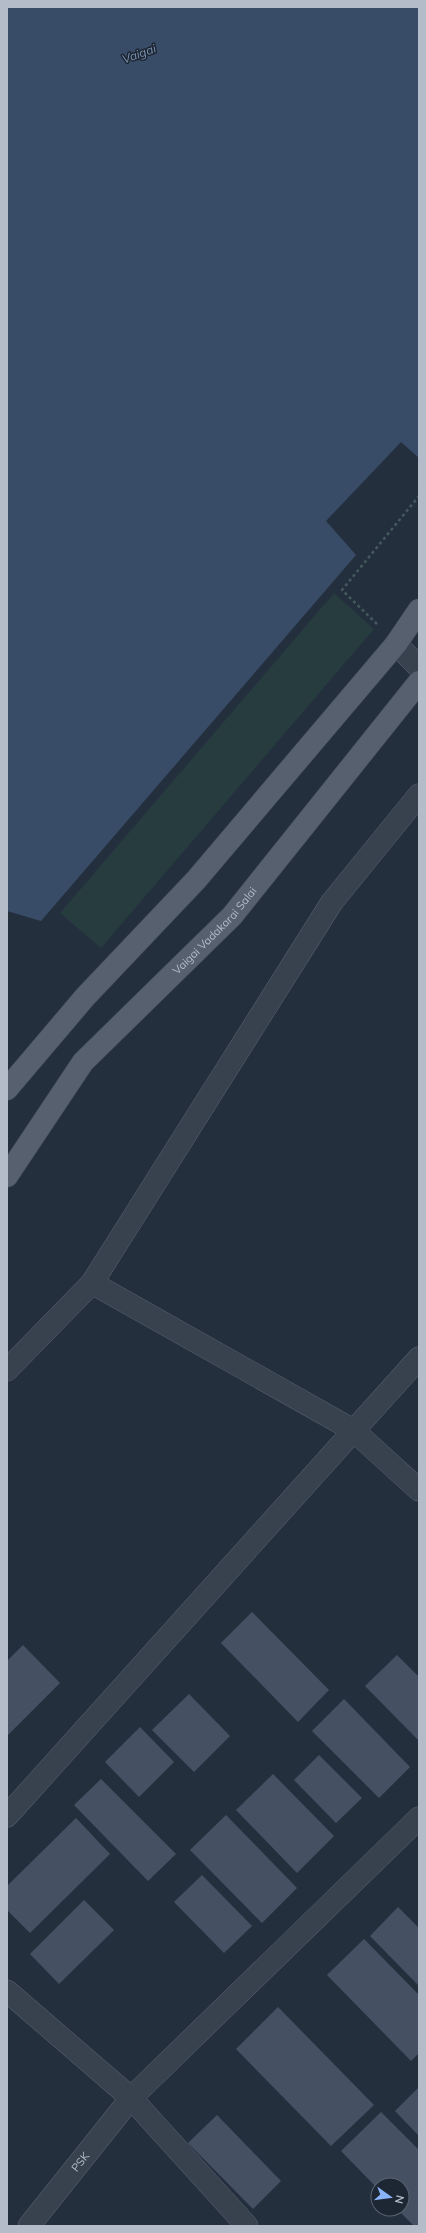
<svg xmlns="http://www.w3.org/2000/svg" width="426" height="2233" font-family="Mulish,sans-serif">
	<rect width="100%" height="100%" fill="#242f3e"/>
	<path fill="#263c3f" d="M334 593 374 629 101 948 60 913Z"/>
	<path fill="#394c67" d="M7 7H419V458L401 442 326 521 356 555 41 921 7 911Z"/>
	<g fill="#455162">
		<path d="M252 1612 329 1690 298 1722 221 1643Z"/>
		<path d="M23 1645 60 1683 7 1736V1661Z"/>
		<path d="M397 1655 419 1677V1741L365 1686Z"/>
		<path d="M189 1694 230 1736 194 1772 152 1730Z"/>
		<path d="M344 1699 410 1767 379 1798 312 1731Z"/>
		<path d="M140 1727 174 1762 139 1797 105 1762Z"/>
		<path d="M319 1755 362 1798 336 1823 294 1780Z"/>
		<path d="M273 1774 334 1836 297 1873 236 1810Z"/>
		<path d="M101 1779 176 1854 148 1881 74 1805Z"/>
		<path d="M226 1815 297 1888 262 1923 190 1850Z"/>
		<path d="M76 1818 110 1854 30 1933 7 1910V1886Z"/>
		<path d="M202 1875 252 1926 224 1953 174 1902Z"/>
		<path d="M84 1900 114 1930 59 1984 30 1954Z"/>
		<path d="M398 1907 419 1928V1986L370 1936Z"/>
		<path d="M364 1939 419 1995V2053L411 2061 327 1975Z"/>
		<path d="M278 2007 374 2105 331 2146 236 2049Z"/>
		<path d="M419 2087V2136L395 2111Z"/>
		<path d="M381 2112 419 2150V2226H414L397 2209H402V2185H378V2189L341 2151Z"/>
		<path d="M217 2115 281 2181 253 2209 188 2143Z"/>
	</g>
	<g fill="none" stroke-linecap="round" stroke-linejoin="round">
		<g stroke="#565f6c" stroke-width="23">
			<g id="minor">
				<path d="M92 1283 353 1430 419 1490"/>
				<path d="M7 1370 92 1283 332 902 419 795"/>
				<path d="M7 1816 419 1358"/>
				<path d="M7 1991 131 2098 247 2226"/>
				<path id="s1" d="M29 2226 131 2098 419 1818"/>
			</g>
		</g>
		<g stroke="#565f6c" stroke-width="23">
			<path id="tertiary" d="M396 644 419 667"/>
		</g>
		<g stroke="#414a57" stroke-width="23">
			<g id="primary">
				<path d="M7 1089 85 997 196 880 396 644 419 610"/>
				<path id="s2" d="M7 1176 83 1062 232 916 419 682"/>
			</g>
		</g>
		<path stroke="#44595c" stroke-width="2.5" stroke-dasharray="3 3" stroke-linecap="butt" d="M377 624 342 590 419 496"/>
		<use href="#minor" stroke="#38414e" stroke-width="22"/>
		<use href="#tertiary" stroke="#38414e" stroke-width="22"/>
		<use href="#primary" stroke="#56606e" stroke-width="22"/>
	</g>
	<g text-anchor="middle" stroke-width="3" stroke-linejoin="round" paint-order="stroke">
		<g font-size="11" fill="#b4bcc9" stroke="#1d2633">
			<text dy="4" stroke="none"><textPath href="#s2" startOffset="323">Vaigai Vadakarai Salai</textPath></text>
			<text dy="4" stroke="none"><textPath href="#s1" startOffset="82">PSK</textPath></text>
		</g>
		<g font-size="12" font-style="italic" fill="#7c92b1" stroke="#1d2633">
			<text transform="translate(139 54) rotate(-20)" y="4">Vaigai</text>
		</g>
	</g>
	<rect width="426" height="2233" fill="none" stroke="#b4bcc9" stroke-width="16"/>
	<g transform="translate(390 2197) rotate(104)"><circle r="19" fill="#1d2633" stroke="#59626f"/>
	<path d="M0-3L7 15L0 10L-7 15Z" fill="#8ab4f8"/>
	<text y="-6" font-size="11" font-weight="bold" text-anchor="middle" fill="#b4bcc9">N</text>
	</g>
</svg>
